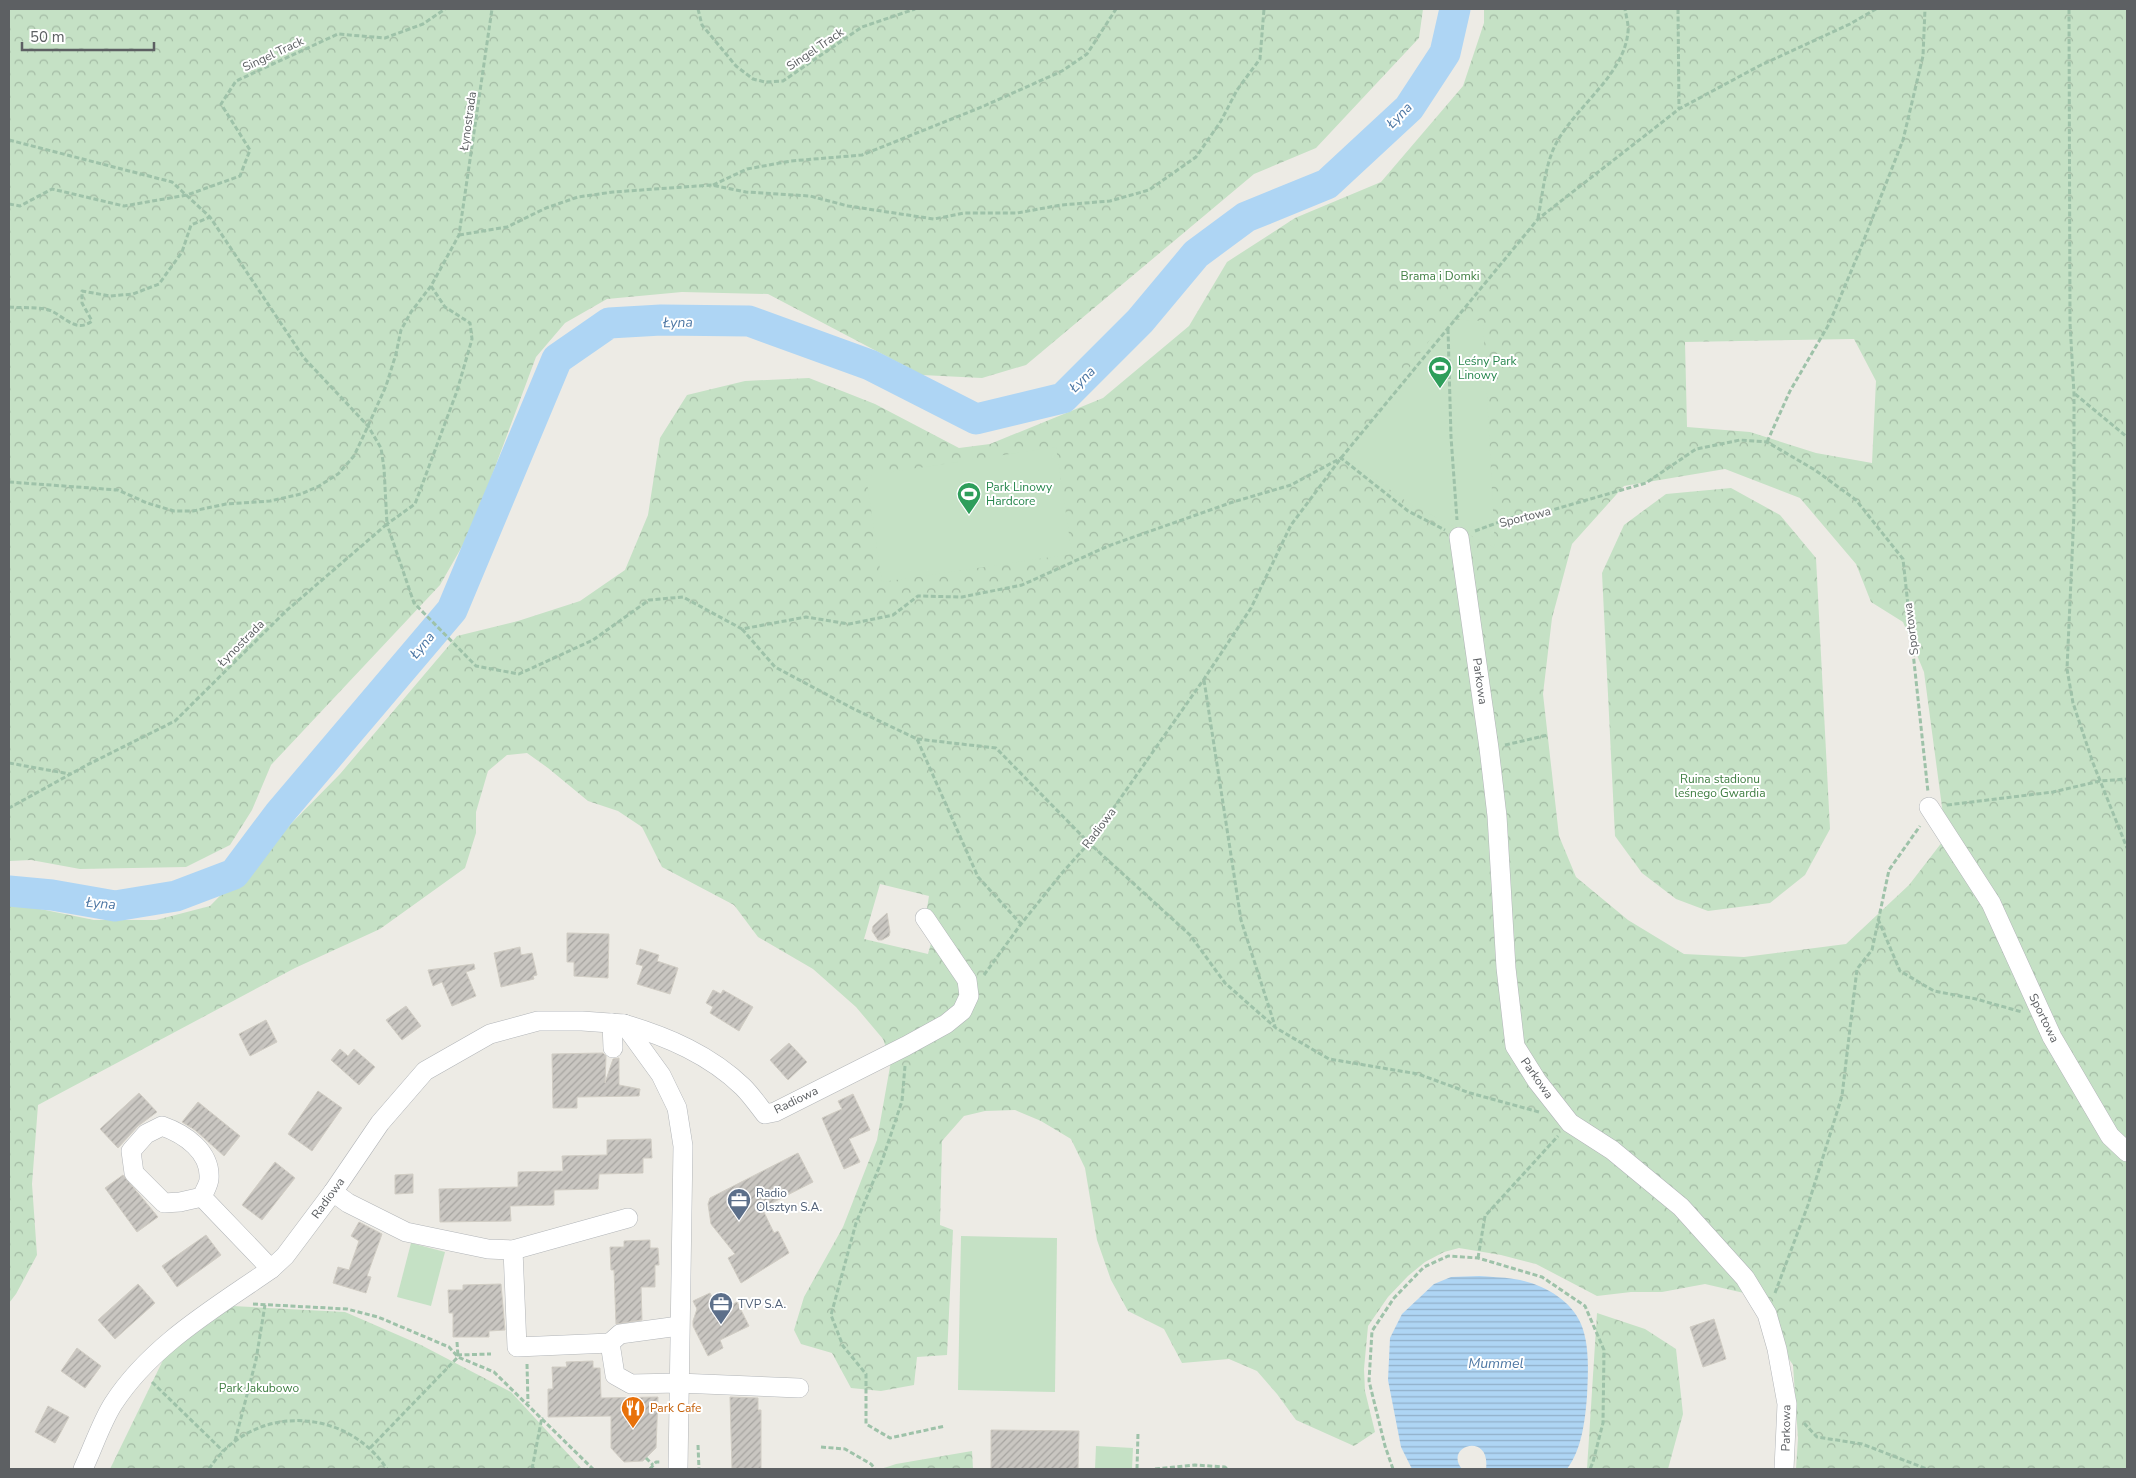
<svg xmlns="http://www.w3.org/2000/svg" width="2136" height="1478" font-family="'Nunito Sans',sans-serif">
	<defs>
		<pattern id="forest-crowns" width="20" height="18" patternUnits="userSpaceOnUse" patternTransform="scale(1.25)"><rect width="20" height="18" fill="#c5e1c5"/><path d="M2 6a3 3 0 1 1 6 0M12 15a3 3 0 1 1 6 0" fill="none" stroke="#a3baa4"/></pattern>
		<pattern id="water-rules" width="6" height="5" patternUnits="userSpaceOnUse" patternTransform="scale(1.25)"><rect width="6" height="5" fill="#aed5f4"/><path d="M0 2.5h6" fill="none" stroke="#91b0c9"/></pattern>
		<pattern id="building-hatch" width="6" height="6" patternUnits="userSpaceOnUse" patternTransform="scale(1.25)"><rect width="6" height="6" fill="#c9c6c1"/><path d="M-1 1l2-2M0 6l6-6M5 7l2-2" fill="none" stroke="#a6a4a0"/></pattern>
	</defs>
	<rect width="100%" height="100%" fill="#edebe5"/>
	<g fill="url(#forest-crowns)" fill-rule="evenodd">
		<path d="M9 9H1423L1419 38 1316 148 1254 174 1026 365 982 378 922 375 768 294 682 292 607 299 565 323 536 357 472 529 440 585 271 765 252 810 230 845 186 867 80 869 31 860 9 861Z"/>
		<path d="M1484 9H2127V1469H1796L1798 1438 1793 1365 1744 1293 1705 1284 1662 1292H1631L1597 1296 1536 1264 1501 1255 1459 1248 1444 1252 1425 1262 1408 1276 1388 1297 1368 1326 1364 1369 1365 1391 1375 1432 1354 1446 1296 1420 1277 1394 1257 1371 1229 1359 1182 1363 1164 1329 1128 1311 1111 1280 1097 1240 1085 1168 1071 1139 1041 1121 1015 1110 985 1111 964 1116 942 1141 940 1225 953 1230 947 1355 917 1357 914 1385 881 1391 851 1388 832 1353 801 1344 794 1330 804 1297 843 1227 877 1140 891 1061 883 1039 856 1007 813 969 758 937 734 905 662 867 642 827 618 811 588 801 548 768 527 753 507 755 488 771 476 812V833L465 868 380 929 295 968 38 1105 32 1184 37 1255 16 1294 9 1303V905L11 903 94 920H156L210 906 340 774 457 636 518 621 580 601 625 570 648 515 660 438 687 395 745 381 809 378 875 404 959 448 990 444 1103 398 1189 326 1227 262 1295 218 1381 182 1463 86 1484 23ZM1854 339 1876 381 1872 463 1816 453 1750 432 1687 427 1685 342ZM1725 469 1800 498 1856 564 1871 602 1903 622 1924 672 1946 837 1909 885 1846 944 1744 957 1684 954 1628 920 1576 877 1559 836 1543 694 1552 618 1572 544 1624 486ZM880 884 929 896 924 927 932 940 928 954 864 939Z"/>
		<path d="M1731 488 1780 515 1816 558 1830 829 1805 875 1770 903 1708 911 1676 899 1642 873 1615 836 1602 573 1624 525 1666 494Z"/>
		<path d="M233 1306 345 1312 421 1345 511 1392 582 1469H110L165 1356Z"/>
		<path d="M1597 1313 1645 1329 1676 1349 1683 1414 1668 1469H1587Z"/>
		<path d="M972 1451 973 1469H881L896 1464Z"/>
	</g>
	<g fill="#c5e1c5">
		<path d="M1445 319 1483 321 1495 548 1410 504 1344 457Z"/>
		<path d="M1056 447 1072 554 882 582 866 476Z"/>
		<path d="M961 1236 1057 1238 1055 1392 958 1390Z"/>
		<path d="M411 1243 445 1252 431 1306 397 1297Z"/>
		<path d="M1096 1446 1133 1448 1132 1469H1095Z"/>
	</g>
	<path fill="url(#water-rules)" d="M1479 1276C1490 1277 1502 1277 1514 1279 1540 1283 1570 1298 1581 1324 1590 1345 1588 1374 1587 1396 1585 1421 1582 1449 1567 1469H1486C1491 1431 1443 1446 1462 1469H1412L1401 1447 1388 1380 1390 1338 1402 1314 1434 1284 1451 1277Z"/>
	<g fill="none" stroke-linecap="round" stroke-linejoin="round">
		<path stroke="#aed5f4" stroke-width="31" d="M9 891 52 895 115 906 176 896 234 874 279 814 452 610 557 359 609 323 661 320 749 321 870 365 976 419 1063 398 1140 321 1196 254 1246 217 1327 184 1409 108 1445 53 1455 9"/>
	</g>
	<g fill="url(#building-hatch)" stroke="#d1cdc4">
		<path d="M887 913 890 932 889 936 882 940H878L872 931 873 926Z"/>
		<path d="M567 933 609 934 608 978 574 976V962H567Z"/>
		<path d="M520 947 521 955 532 953 537 975 533 976 534 979 501 987 494 953Z"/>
		<path d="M640 949 659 955 657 961 678 968 670 994 637 984 643 966 636 964Z"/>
		<path d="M474 964 475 969 466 972 476 996 452 1006 442 982 433 986 428 970Z"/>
		<path d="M713 990 721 994 723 990 753 1007 739 1031 710 1013 713 1007 706 1003Z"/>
		<path d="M406 1006 421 1026 402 1040 386 1020Z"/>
		<path d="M266 1020 277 1042 250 1056 239 1034Z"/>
		<path d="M789 1043 807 1062 788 1080 770 1060Z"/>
		<path d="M340 1049 348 1056 354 1049 375 1067 359 1085 331 1060Z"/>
		<path d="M603 1053 606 1056 605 1083 613 1059 619 1058V1085L640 1089 639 1096 577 1097V1108H553L552 1054Z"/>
		<path d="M318 1091 342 1108 312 1151 288 1134Z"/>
		<path d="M139 1093 157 1112 138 1126 118 1148 100 1129Z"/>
		<path d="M853 1094 870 1130 849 1139 860 1162 844 1169 822 1118 842 1109 838 1101Z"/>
		<path d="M198 1102 240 1136 224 1156 195 1130 182 1122Z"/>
		<path d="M651 1139 652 1158H643V1173L599 1174 598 1189 554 1190V1205L510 1206 511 1221 440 1222 439 1189 518 1187V1172L563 1171 562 1156 607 1155V1140Z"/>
		<path d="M798 1153 813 1182 762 1208 774 1233 778 1231 789 1253 741 1283 728 1258 735 1254 711 1224 708 1204 710 1198Z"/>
		<path d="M275 1162 295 1178 262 1220 242 1205Z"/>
		<path d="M413 1174V1193L395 1194V1175Z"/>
		<path d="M123 1175 158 1217 137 1232 105 1188Z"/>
		<path d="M359 1222 382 1234 367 1276 371 1277 366 1293 333 1283 338 1267 349 1270 359 1241 351 1236Z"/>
		<path d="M206 1235 221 1255 177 1287 162 1266Z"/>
		<path d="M650 1240V1248H658L659 1265H655V1287H641L642 1320 616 1324 614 1270H611L610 1247H624V1241Z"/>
		<path d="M138 1284 155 1303 115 1339 98 1320Z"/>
		<path d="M501 1284 505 1330 489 1331V1337H453V1313H449L448 1290H463V1285Z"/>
		<path d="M710 1293 719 1311 737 1302 749 1326 720 1340 723 1348 708 1356 693 1326V1321L697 1309 693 1301Z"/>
		<path d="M1714 1319 1726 1359 1703 1367 1690 1327Z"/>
		<path d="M77 1348 101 1366 85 1388 61 1371Z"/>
		<path d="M593 1361V1368H600L601 1398 658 1397 656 1448 643 1461 624 1462 611 1448V1416L548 1417V1389H553L552 1367H567L566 1362Z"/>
		<path d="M730 1397 758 1398V1410H761V1469H732Z"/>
		<path d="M48 1406 69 1417 55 1443 35 1432Z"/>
		<path d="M991 1430 1079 1431 1078 1469H991Z"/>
	</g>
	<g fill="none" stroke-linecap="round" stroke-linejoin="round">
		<g stroke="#b2b5b8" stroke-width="20">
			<g id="minor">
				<path d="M1459 537 1489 748 1497 816 1506 968 1515 1046 1537 1081 1570 1123 1612 1150 1681 1207 1745 1278 1767 1314 1777 1349 1787 1404 1784 1469"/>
				<path d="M1929 807 1991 903 2052 1037 2110 1136 2127 1152"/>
				<path d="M612 1023 613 1048"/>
				<path d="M624 1024C668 1037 710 1055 743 1087 751 1095 758 1105 765 1114L775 1112 906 1046 946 1024 962 1011 969 996 967 980 925 918"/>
				<path d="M333 1192 348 1203 406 1232 488 1249 513 1250 628 1218"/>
				<path d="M202 1197 180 1202 164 1203 134 1173 131 1151 146 1134 162 1126C185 1134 211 1152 209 1179 209 1184 204 1192 202 1197L271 1269"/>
				<path d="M513 1250 517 1347 610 1343"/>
				<path d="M679 1326 620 1334 610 1343 615 1375 631 1384 678 1383 799 1388"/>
				<path d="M83 1469C93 1448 101 1423 113 1404 151 1345 215 1308 271 1269L285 1256 333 1192 380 1123 425 1071 490 1034 538 1021H582L624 1024 661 1075 677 1108 683 1146 678 1469"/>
			</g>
		</g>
		<g stroke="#9ec2a9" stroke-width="3" stroke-dasharray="5 2.5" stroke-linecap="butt">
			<path d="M698 9 702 25 736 66 753 79 765 82 783 81 862 27 915 9"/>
			<path d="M1678 9 1679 109"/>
			<path d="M2069 9 2070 323 2074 394V513L2067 669 2073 703 2093 763 2127 848"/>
			<path d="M9 140 172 182 210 217 304 358 368 426 381 448 384 468 387 524 286 611 175 721 87 765 9 808"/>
			<path d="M713 185 747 169 791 161 862 155 984 106 1062 71 1087 54 1116 9"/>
			<path d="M9 204 20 206 52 189 124 206 187 195 240 176 250 150 221 104 236 81 338 34 385 38 423 24 445 9"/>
			<path d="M1538 218C1543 193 1545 162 1558 140 1579 104 1624 74 1628 32 1629 25 1626 16 1625 9"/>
			<path d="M459 235 507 227 546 208 578 197 613 192 712 185 746 192 810 196 848 206 934 219 964 213H1017L1061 205 1110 201 1149 190 1196 157 1221 121 1237 90 1260 59 1264 9"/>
			<path d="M431 286 445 307 470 323 472 339 457 391 415 504 387 524 414 603 476 666 519 674 593 640 649 600 683 597 742 629 806 617 849 624 893 615 918 596 962 597 1022 585 1108 546 1233 502 1291 485 1341 458 1408 511 1445 530"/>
			<path d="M9 307C21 308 34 307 45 309 62 312 74 335 92 321L82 303V291L110 296 133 294 159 284 182 252 191 225 210 217"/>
			<path d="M1448 329 1451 437 1457 520"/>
			<path d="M2075 394 2127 437"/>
			<path d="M1767 442 1790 391 1829 324 1860 250 1903 140 1923 56 1925 9"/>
			<path d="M9 482 118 490 147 503 174 511H193L226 504 270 501 301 494 319 486 338 474 354 456 368 426 386 386 396 354 401 330 411 312 431 286 459 235 492 9"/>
			<path d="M1475 531 1510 518 1552 510 1646 483 1696 449 1740 440 1767 442 1815 470 1856 500 1903 559 1928 792"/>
			<path d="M742 629 775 667 852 708 917 739 978 877 1021 924"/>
			<path d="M1204 680 1241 920 1275 1026"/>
			<path d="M917 739 996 748 1089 843 1190 935 1225 983 1276 1028 1329 1059 1418 1074 1470 1093 1539 1112"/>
			<path d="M1505 745 1548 735"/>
			<path d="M9 763 70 774"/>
			<path d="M1947 805 2053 792 2100 781 2127 779"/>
			<path d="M1878 919 1900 971 1934 991 1976 999 2022 1012"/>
			<path d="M984 975 1021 924 1062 873 1089 843 1204 679 1251 608 1291 525 1341 458 1538 219 1679 109 1759 66 1850 24 1876 9"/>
			<path d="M905 1066 902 1101 883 1158 856 1223 831 1315 843 1346 866 1374V1424L890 1438 945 1426"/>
			<path d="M1478 1258 1485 1216 1558 1136"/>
			<path d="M1775 1293 1808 1205 1842 1096 1857 969 1872 950 1889 870 1920 826"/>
			<path d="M253 1304 347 1309 378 1317 449 1347 458 1357"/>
			<path d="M457 1342 458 1357"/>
			<path d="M457 1355 491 1354"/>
			<path d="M527 1364 528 1403"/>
			<path d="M152 1382 223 1451"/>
			<path d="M1804 1423 1817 1437 1862 1444 1927 1469"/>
			<path d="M235 1441 256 1360 265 1305"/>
			<path d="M698 1445 699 1469"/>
			<path d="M821 1447 845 1449 871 1464 875 1469"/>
			<path d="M370 1448 458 1357 494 1372 593 1469"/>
			<path d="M646 1458 653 1465"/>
			<path d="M209 1469C251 1404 344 1405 387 1469"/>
			<path d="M532 1469 542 1417"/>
			<path d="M650 1469 656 1462H661"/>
			<path d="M1137 1469 1138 1433"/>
			<path d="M1155 1469 1195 1465 1225 1467 1227 1469"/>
			<path d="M1393 1469 1385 1446 1369 1381 1372 1331 1394 1298 1424 1267 1448 1256 1478 1258 1542 1277 1585 1306 1604 1350 1603 1423 1593 1462 1590 1469"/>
		</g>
		<use href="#minor" stroke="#fff" stroke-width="19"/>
	</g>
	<defs>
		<g id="stadium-pin" transform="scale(1.25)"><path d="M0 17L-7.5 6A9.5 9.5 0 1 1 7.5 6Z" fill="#2e9e5b" stroke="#fff"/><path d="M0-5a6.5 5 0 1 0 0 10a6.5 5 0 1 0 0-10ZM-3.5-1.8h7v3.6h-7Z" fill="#fff"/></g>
		<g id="office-pin" transform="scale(1.25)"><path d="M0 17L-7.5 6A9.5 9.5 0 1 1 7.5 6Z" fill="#5c6f8a" stroke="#fff"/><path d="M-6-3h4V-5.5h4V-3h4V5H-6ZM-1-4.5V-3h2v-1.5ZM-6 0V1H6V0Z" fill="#fff"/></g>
		<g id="restaurant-pin" transform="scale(1.25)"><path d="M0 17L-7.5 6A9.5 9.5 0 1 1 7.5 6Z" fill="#e8710a" stroke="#fff"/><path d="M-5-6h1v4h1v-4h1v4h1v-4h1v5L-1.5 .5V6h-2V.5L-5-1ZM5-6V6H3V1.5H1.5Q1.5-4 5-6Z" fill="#fff"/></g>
	</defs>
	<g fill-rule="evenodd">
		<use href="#stadium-pin" x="1440" y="368"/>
		<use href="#stadium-pin" x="969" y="494"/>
		<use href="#office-pin" x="739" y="1200"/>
		<use href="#office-pin" x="721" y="1304"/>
		<use href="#restaurant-pin" x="633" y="1408"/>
	</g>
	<g text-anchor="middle" stroke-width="4" stroke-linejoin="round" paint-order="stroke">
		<g font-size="12" fill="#5d6063" stroke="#fff">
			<text transform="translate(815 49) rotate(-34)" y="4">Singel Track</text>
			<text transform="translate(273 54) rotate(-25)" y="4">Singel Track</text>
			<text transform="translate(468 121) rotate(-82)" y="4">Łynostrada</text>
			<text transform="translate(1525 517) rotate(-14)" y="4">Sportowa</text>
			<text transform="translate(1911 629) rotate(-97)" y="4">Sportowa</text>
			<text transform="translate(241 643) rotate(-45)" y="4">Łynostrada</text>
			<text transform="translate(1480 681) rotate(82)" y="4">Parkowa</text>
			<text transform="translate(1099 828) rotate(-53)" y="4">Radiowa</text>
			<text transform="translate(2044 1018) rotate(64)" y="4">Sportowa</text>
			<text transform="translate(1537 1078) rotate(55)" y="4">Parkowa</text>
			<text transform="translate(796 1100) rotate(-26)" y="4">Radiowa</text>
			<text transform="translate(328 1198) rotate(-54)" y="4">Radiowa</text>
			<text transform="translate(1786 1428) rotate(-89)" y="4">Parkowa</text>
		</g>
		<g font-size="12" fill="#407f43" stroke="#fff">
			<text x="1440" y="280">Brama i Domki</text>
			<text x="1720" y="783">Ruina stadionu<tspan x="1720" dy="14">leśnego Gwardia</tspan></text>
			<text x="259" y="1392">Park Jakubowo</text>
		</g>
		<g font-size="12" fill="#27864d" stroke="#fff" text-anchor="start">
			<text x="1458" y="365">Leśny Park<tspan x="1458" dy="14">Linowy</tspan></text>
			<text x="986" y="491">Park Linowy<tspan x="986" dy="14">Hardcore</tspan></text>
		</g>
		<g font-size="12" fill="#4e5e75" stroke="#fff" text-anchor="start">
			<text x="756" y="1197">Radio<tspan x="756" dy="14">Olsztyn S.A.</tspan></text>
			<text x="738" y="1308">TVP S.A.</text>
		</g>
		<g font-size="12" fill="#c56008" stroke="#fff" text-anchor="start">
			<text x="650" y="1412">Park Cafe</text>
		</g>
		<g font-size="14" font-style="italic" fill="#4d77a4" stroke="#fff">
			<text transform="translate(1399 115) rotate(-46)" y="5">Łyna</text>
			<text transform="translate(678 322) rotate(-1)" y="5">Łyna</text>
			<text transform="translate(1082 379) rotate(-45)" y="5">Łyna</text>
			<text transform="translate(422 645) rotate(-50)" y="5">Łyna</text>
			<text transform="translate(101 903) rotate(5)" y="5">Łyna</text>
			<text x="1496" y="1368">Mummel</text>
		</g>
	</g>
	<rect width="2136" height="1478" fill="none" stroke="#5d6063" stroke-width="20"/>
	<path d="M22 42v8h132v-8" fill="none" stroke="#5d6063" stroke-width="2.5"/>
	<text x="30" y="42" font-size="15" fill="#5d6063" stroke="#ffffff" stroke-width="4" paint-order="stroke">50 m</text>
</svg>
